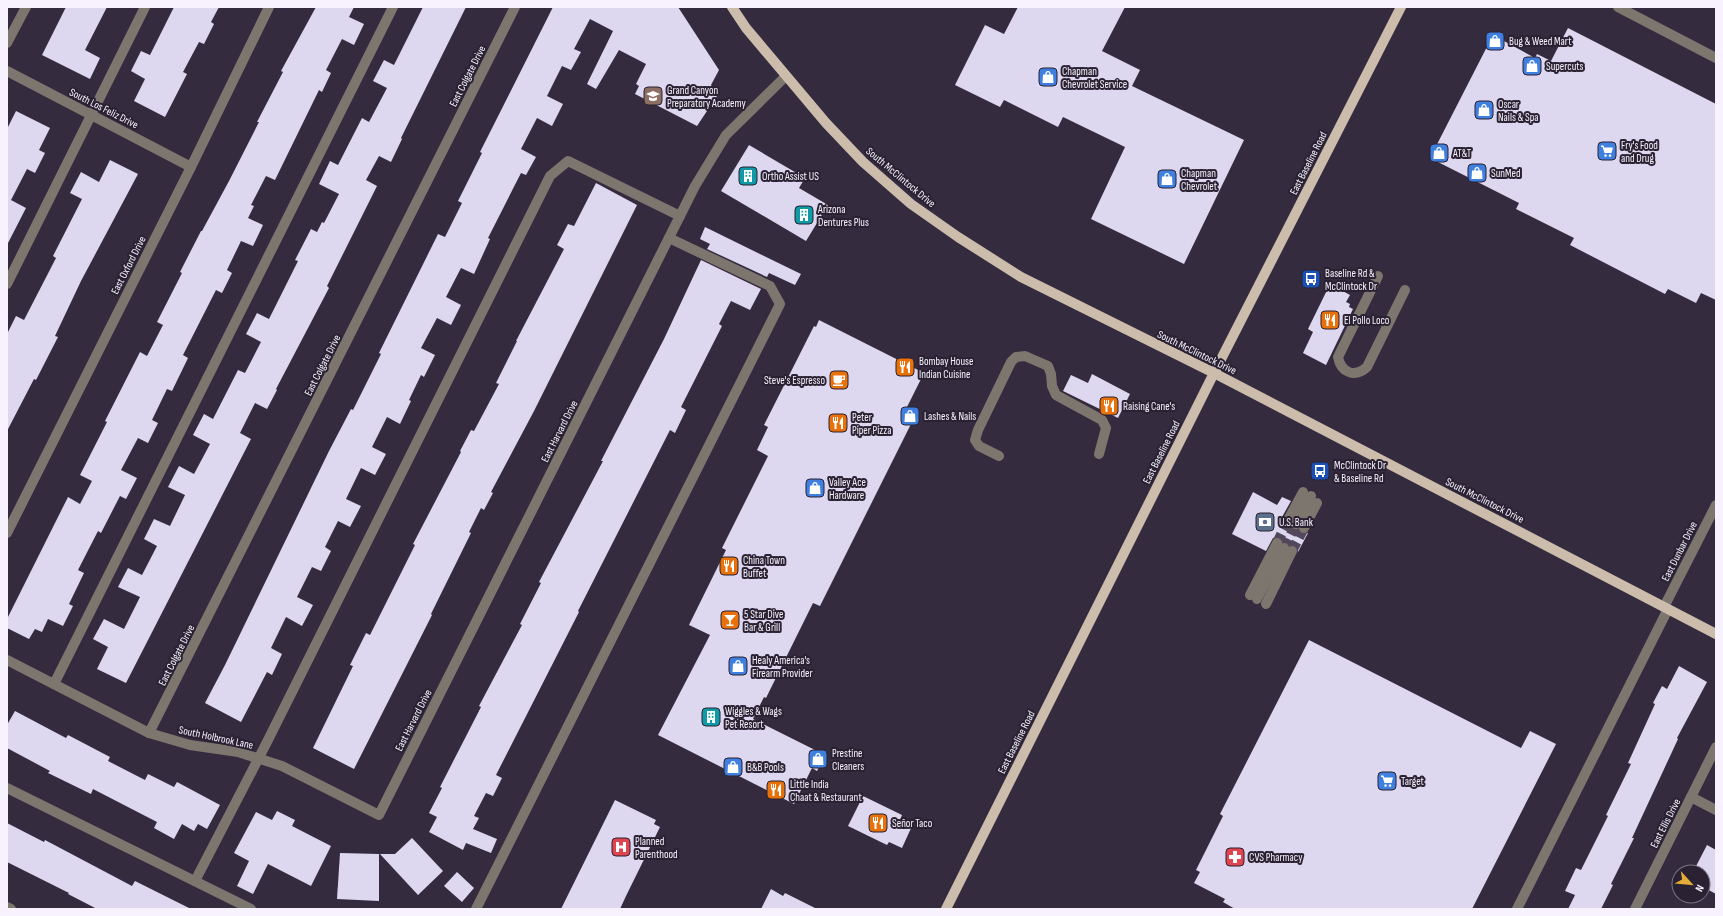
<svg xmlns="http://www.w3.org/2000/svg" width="1723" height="916" font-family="'Sofia Sans Condensed',sans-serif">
	<rect width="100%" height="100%" fill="#342b3e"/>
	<g fill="#ded7f0">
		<path d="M66 7H107L85 50 100 58 90 79 42 55Z"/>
		<path d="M174 7H219L211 22 214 24 204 44 199 42 183 72 187 74 165 117 134 101 145 79 131 71 141 51 150 55Z"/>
		<path d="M316 7H354L349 17 364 24 354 45 342 39 326 70 331 73 322 92 319 90 275 180 266 176 251 205 254 206 248 218 263 225 253 246 241 241 227 270 232 273 222 293 216 290 183 355 188 358 172 391 167 389 152 420 158 423 148 443 138 438 121 470 137 478 126 499 120 496 101 533 98 531 78 570 84 573 69 604 73 606 63 626 48 619 42 632 35 629 29 639 7 628V619L68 497 80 504 92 481 80 475 107 422 105 421 140 352 147 356 163 325 157 322 182 273 180 272 201 231H202L229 181 259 122H257L283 72 281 71Z"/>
		<path d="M423 7H466L401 138 402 139 391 162 379 156 366 180 377 186 327 286 329 288 276 389 277 390 267 409 255 403 240 433 251 439 126 683 97 669 108 647 93 639 104 619 124 629 140 597 118 587 128 568 142 575 157 546 144 539 154 519 170 526 185 495 168 487 179 466 194 474 210 444 193 435 204 414 213 419 238 370 245 373 261 342 246 334 257 313 269 319 298 261 295 260 311 229 317 232 322 222 324 223 339 194 319 184 330 161 338 165 362 118 369 122 387 88 373 81 384 60 394 65Z"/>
		<path d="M553 7H678L719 70 711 85 717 96 697 126 635 94 639 86 636 84 646 64 619 50 596 89 587 84 613 31 590 19 574 49 581 52 571 70 562 66 547 96 563 104 552 126 537 118 521 149 536 157 526 175 521 173 488 238 490 239 474 274 461 268 446 297 461 305 451 325 437 318 421 348 435 355 424 377 421 375 409 400 411 401 400 424 387 417 372 447 386 454 375 475 361 468 346 499 361 506 350 527 338 521 325 547 331 551 321 571 312 567 297 597 313 605 302 626 286 617 271 648 282 654 272 675 267 672 241 722 205 703 225 665 329 451 351 409 353 410 381 354 379 353 438 234 445 237 462 203 458 201 482 153 480 152Z"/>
		<path d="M1018 7H1125L1102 51 1140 70 1132 86 1244 140 1184 264 1091 219 1125 147 1063 117 1058 127 1004 100 1000 107 955 85 985 25 1004 34Z"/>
		<path d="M1568 28 1716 104V300L1701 293 1696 303 1668 289 1665 294 1570 245 1574 238 1516 209 1519 203 1430 158 1493 35 1535 58 1537 54 1551 61Z"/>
		<path d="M16 111 50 128 39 150 45 153 35 173 27 169 11 200 26 208 7 245V129Z"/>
		<path d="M749 145 805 178 799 188 828 205 806 241 721 191Z"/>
		<path d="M110 160 138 174 81 281 55 336 58 337 36 380 34 379 7 431V334L16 316 24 320 56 258 53 256 82 199 70 193 81 172 99 182Z"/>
		<path d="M596 183 637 205 534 411 491 492 493 493 484 510 481 508 469 532 471 533 431 614 432 615 354 769 313 748 353 666 350 665 366 633 370 635 415 545 413 544 461 452 460 451 471 430 474 431 499 384 496 383 517 341H516L564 249 557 245 568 224 574 226Z"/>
		<path d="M705 227 801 274 795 285 769 273 767 277 707 249 710 244 700 239Z"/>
		<path d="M701 260 761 289 750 310 731 301 719 324 722 326 681 407 686 410 675 433 670 430 578 611 579 612 496 775 502 778 493 796 486 793 474 816 479 818 473 829 497 839 491 853 466 843 463 850 429 832 437 817 429 813 442 788 440 787 481 707 479 706 522 625 520 624 541 583 539 582 603 461H601L664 339Z"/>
		<path d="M1330 284 1350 295 1346 302 1350 304 1349 307 1353 309 1326 365 1303 353 1313 332 1308 329Z"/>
		<path d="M819 320 924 373 906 409 916 414 820 606 813 603 766 698 764 697 753 719 825 755 817 771 812 768 794 804 658 735 710 635 689 625 726 550 722 548 768 456 757 450 768 427 764 425 814 326 816 327Z"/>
		<path d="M1092 374 1130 394 1118 418 1063 391 1071 375 1088 383Z"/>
		<path d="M1253 492 1277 505 1282 497 1291 501 1282 517V523L1285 526H1290L1293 530H1298L1301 534 1308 533 1298 552V548L1295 545H1290L1283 542 1280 537 1273 538 1266 551 1232 534Z"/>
		<path d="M1309 640 1521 748 1530 731 1556 744 1472 909H1235L1223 902 1225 899 1194 883 1200 872 1196 870 1223 816 1220 814Z"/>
		<path d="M1679 666 1707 682 1677 738 1678 739 1632 838H1634L1611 884 1613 885 1601 909H1568L1575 895 1565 891 1576 868 1581 870 1608 816 1606 815 1631 764 1628 763 1655 704 1653 703 1662 686 1667 689Z"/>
		<path d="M15 711 66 738 68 735 110 757 108 761 145 780 148 774 174 787 177 782 220 805 207 829 198 824 194 831 182 824 174 839 154 828 157 822 93 789 91 794 48 773 50 771 7 748V725Z"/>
		<path d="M863 796 902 815 900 820 912 826 902 848 889 842 887 845 848 826Z"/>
		<path d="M615 800 656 820 654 824 660 827 626 896 620 909H561Z"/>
		<path d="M277 811 295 820 292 826 331 846 311 886 268 864 253 894 237 886 249 861 234 853 256 812 272 820Z"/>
		<path d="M7 823 44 842 45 840 132 886 135 881 191 909H97L68 894 69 893 7 862Z"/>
		<path d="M412 838 443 871 418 895 380 854H395Z"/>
		<path d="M1707 845 1716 850V894L1703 887V872H1693Z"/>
		<path d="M340 853 379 854V901L337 899Z"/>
		<path d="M457 872 474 888 462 902 444 886Z"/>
		<path d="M771 889 783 896 785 893 817 909H761Z"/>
	</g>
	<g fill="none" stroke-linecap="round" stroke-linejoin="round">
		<g stroke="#51495b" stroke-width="10" stroke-dasharray="10 5" stroke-linecap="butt">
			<path d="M1277 543 1288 520"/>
			<path d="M1284 548 1296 524"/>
			<path d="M1292 551 1304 528"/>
		</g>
		<g stroke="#7d766e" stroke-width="10">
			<path d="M1618 7 1716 58"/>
			<path d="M7 43 26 7"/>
			<path d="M7 71 191 167"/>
			<path d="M1378 276 1338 357C1341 373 1355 378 1367 367L1405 290"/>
			<path d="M7 284 145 7"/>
			<path d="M999 456 979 446 975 440 978 430 1011 362 1016 357 1025 356 1048 366 1051 374 1052 386 1056 395 1102 420 1106 428 1099 454"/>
			<path d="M1288 520 1303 492"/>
			<path d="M1296 524 1311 496"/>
			<path d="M1304 528 1317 503"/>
			<path d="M7 533 191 167 269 7"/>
			<path d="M1250 595 1277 543"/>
			<path d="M1257 599 1284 548"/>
			<path d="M1266 604 1292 551"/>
			<path d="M1664 607 1716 505"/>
			<path d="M7 660 149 733 190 745 238 752 282 766 379 815 695 186 726 135 786 76"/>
			<path d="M54 684 393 7"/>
			<path d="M149 733 515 7"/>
			<path d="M7 788 251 909"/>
			<path d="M1691 797 1716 810"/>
			<path d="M195 881 267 742 550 176 568 161 680 216"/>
			<path d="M7 907 11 909"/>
			<path d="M476 909 780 304 770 286 669 238"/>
			<path d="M1517 909 1668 609"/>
			<path d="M1635 909 1716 747"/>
		</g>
		<g stroke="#cbbcab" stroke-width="10">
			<path d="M732 7 746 28 826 123 863 162 911 204 958 237 1021 277 1214 373 1716 634"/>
			<path d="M946 909 1214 373 1401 7"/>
		</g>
	</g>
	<defs>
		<g id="shop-square" transform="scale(1)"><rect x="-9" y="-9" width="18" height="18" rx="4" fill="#3f7fe0" stroke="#2a2233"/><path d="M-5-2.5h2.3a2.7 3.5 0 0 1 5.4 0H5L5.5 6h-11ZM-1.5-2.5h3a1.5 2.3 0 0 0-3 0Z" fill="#fff"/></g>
		<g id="school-square" transform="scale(1)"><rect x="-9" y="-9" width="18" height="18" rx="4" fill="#8d6e63" stroke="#2a2233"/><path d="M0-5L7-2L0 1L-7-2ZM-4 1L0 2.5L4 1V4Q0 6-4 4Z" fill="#fff"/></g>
		<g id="supermarket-square" transform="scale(1)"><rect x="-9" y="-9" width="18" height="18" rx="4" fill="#3f7fe0" stroke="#2a2233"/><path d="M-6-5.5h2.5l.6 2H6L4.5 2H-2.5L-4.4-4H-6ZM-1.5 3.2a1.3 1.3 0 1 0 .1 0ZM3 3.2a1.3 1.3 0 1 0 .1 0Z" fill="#fff"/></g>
		<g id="building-square" transform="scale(1)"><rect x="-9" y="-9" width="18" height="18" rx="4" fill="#0f9aa8" stroke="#2a2233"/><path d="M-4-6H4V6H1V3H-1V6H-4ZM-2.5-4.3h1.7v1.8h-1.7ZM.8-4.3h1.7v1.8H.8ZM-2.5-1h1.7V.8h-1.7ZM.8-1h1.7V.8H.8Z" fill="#fff"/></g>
		<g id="bus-square" transform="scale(1)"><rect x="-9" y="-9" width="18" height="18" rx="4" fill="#1a4fb4" stroke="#2a2233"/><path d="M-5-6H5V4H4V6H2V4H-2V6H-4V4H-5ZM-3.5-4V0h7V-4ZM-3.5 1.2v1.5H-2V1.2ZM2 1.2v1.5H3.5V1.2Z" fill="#fff"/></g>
		<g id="restaurant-square" transform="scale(1)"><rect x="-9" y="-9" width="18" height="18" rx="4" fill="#e8710a" stroke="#2a2233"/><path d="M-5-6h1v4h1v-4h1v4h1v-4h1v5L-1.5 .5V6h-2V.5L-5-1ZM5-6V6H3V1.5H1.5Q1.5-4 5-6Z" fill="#fff"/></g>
		<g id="cafe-square" transform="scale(1)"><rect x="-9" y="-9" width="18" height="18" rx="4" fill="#e8710a" stroke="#2a2233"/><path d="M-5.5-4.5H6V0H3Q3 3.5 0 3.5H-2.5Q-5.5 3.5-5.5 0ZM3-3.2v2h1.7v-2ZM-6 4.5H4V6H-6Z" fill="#fff"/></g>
		<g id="bank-square" transform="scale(1)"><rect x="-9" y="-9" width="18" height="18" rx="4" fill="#5c6f8a" stroke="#2a2233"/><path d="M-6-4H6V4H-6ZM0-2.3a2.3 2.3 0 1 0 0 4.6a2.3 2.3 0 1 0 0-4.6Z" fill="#fff"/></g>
		<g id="bar-square" transform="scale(1)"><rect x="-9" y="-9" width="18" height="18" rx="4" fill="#e8710a" stroke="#2a2233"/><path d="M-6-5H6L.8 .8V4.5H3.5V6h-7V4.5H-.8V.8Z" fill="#fff"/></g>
		<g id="hospital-square" transform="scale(1)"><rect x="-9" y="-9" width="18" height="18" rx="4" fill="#e0444e" stroke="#2a2233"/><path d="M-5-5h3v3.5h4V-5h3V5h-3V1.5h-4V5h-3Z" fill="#fff"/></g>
		<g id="pharmacy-square" transform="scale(1)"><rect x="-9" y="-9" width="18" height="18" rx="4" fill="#e0444e" stroke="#2a2233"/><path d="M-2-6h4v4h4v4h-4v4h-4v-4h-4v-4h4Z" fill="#fff"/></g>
	</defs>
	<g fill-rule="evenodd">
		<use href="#shop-square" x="1495" y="41"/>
		<use href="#shop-square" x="1532" y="66"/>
		<use href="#shop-square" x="1048" y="77"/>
		<use href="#school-square" x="653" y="96"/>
		<use href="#shop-square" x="1484" y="110"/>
		<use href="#supermarket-square" x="1607" y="151"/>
		<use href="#shop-square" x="1439" y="153"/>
		<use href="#shop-square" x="1477" y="173"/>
		<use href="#building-square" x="748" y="176"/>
		<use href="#shop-square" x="1167" y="179"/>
		<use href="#building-square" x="804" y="215"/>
		<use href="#bus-square" x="1311" y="279"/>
		<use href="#restaurant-square" x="1330" y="320"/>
		<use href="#restaurant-square" x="905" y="367"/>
		<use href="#cafe-square" x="839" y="380"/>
		<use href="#restaurant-square" x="1109" y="406"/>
		<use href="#shop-square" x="910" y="416"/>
		<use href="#restaurant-square" x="838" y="423"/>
		<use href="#bus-square" x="1320" y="471"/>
		<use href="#shop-square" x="815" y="488"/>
		<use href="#bank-square" x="1265" y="522"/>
		<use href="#restaurant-square" x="729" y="566"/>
		<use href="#bar-square" x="730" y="620"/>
		<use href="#shop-square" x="738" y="666"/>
		<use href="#building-square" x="711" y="717"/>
		<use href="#shop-square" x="818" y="759"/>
		<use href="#shop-square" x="733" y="767"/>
		<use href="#supermarket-square" x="1387" y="781"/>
		<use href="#restaurant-square" x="776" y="790"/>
		<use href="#restaurant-square" x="878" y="823"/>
		<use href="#hospital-square" x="621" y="847"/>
		<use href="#pharmacy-square" x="1235" y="857"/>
	</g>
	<g text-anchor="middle" stroke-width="4" stroke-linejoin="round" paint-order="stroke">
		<g font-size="11" fill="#f8f2fe" stroke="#2a2233" text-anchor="start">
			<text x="1509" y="45">Bug &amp; Weed Mart</text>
			<text x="1546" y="70">Supercuts</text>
			<text x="1062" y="75">Chapman<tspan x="1062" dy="13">Chevrolet Service</tspan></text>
			<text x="667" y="94">Grand Canyon<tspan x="667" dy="13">Preparatory Academy</tspan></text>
			<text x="1498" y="108">Oscar<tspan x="1498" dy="13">Nails &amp; Spa</tspan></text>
			<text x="1621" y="149">Fry's Food<tspan x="1621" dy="13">and Drug</tspan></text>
			<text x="1453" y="157">AT&amp;T</text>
			<text x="1181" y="177">Chapman<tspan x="1181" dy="13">Chevrolet</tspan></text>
			<text x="1491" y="177">SunMed</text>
			<text x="762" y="180">Ortho Assist US</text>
			<text x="818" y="213">Arizona<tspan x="818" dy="13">Dentures Plus</tspan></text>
			<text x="1325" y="277">Baseline Rd &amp;<tspan x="1325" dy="13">McClintock Dr</tspan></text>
			<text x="1344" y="324">El Pollo Loco</text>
			<text x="919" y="365">Bombay House<tspan x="919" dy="13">Indian Cuisine</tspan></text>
			<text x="825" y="384" text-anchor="end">Steve's Espresso</text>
			<text x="1123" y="410">Raising Cane's</text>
			<text x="924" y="420">Lashes &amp; Nails</text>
			<text x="852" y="421">Peter<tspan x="852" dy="13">Piper Pizza</tspan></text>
			<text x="1334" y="469">McClintock Dr<tspan x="1334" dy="13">&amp; Baseline Rd</tspan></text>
			<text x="829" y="486">Valley Ace<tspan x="829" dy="13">Hardware</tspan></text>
			<text x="1279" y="526">U.S. Bank</text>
			<text x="743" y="564">China Town<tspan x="743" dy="13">Buffet</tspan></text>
			<text x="744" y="618">5 Star Dive<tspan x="744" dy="13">Bar &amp; Grill</tspan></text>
			<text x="752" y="664">Healy America's<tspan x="752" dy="13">Firearm Provider</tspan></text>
			<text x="725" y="715">Wiggles &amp; Wags<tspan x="725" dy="13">Pet Resort</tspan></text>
			<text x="832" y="757">Prestine<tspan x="832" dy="13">Cleaners</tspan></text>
			<text x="747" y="771">B&amp;B Pools</text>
			<text x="1401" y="785">Target</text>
			<text x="790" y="788">Little India<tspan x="790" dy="13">Chaat &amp; Restaurant</tspan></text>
			<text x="892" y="827">Señor Taco</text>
			<text x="635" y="845">Planned<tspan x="635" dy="13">Parenthood</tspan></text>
			<text x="1249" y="861">CVS Pharmacy</text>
		</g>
		<g font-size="11" fill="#f8f2fe" stroke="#2a2233">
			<text transform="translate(467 76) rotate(-63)" y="4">East Colgate Drive</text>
			<text transform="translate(104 108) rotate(27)" y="4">South Los Feliz Drive</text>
			<text transform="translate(1308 163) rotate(-63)" y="4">East Baseline Road</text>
			<text transform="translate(901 177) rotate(40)" y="4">South McClintock Drive</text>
			<text transform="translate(128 265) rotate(-63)" y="4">East Oxford Drive</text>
			<text transform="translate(1197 352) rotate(26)" y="4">South McClintock Drive</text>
			<text transform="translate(322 365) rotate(-63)" y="4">East Colgate Drive</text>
			<text transform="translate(559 431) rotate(-63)" y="4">East Harvard Drive</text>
			<text transform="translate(1161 452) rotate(-63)" y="4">East Baseline Road</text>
			<text transform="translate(1485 500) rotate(27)" y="4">South McClintock Drive</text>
			<text transform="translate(1679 551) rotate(-63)" y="4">East Dunbar Drive</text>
			<text transform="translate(176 655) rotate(-63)" y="4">East Colgate Drive</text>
			<text transform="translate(413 720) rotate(-63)" y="4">East Harvard Drive</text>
			<text transform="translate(216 737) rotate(12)" y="4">South Holbrook Lane</text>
			<text transform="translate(1016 742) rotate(-63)" y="4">East Baseline Road</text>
			<text transform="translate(1665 823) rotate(-63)" y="4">East Ellis Drive</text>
		</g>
	</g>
	<rect width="1723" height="916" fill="none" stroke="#f8f2fe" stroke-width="16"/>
	<g transform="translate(1691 884) rotate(117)"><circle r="19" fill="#2a2233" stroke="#7c7584"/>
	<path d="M0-3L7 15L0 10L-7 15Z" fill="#e5ad35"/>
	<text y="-6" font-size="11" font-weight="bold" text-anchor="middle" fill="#f8f2fe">N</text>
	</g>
</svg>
